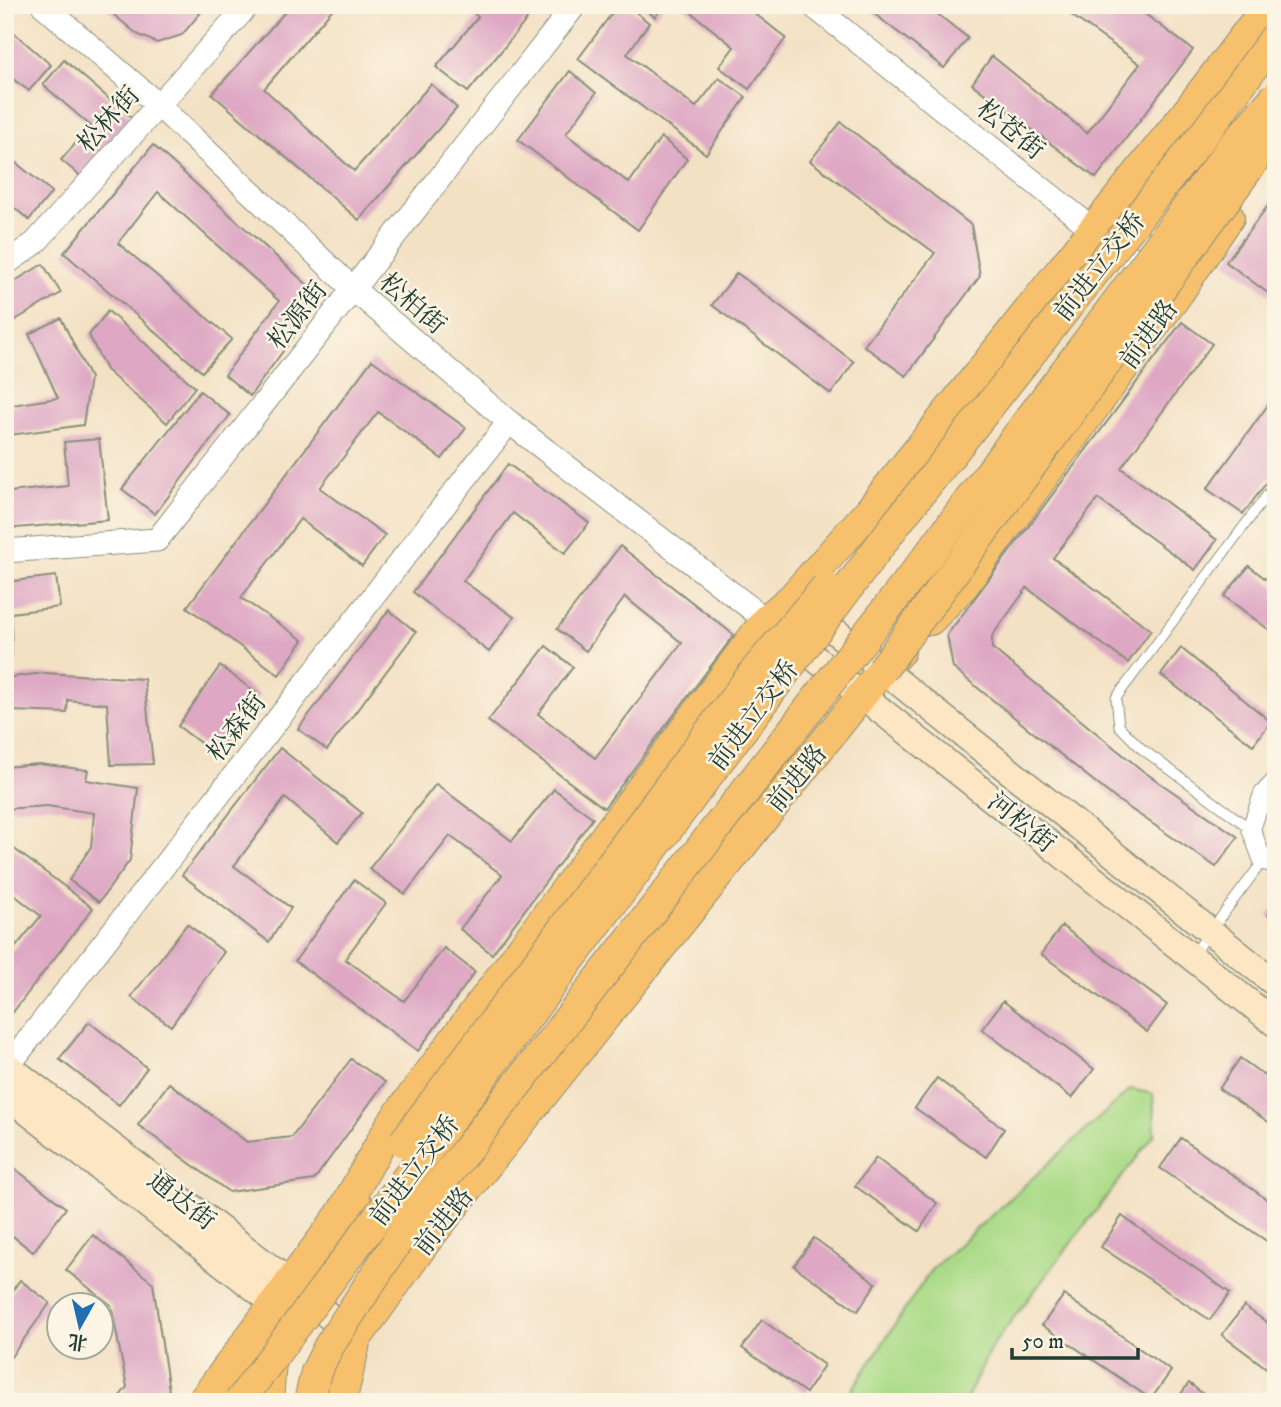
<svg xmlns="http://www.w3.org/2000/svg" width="1281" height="1407" font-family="'IM FELL DW Pica','Noto Serif SC',serif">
	<rect width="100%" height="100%" fill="#fcf5e5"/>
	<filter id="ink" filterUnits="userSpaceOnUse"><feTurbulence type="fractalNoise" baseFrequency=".0143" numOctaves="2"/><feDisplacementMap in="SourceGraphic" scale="14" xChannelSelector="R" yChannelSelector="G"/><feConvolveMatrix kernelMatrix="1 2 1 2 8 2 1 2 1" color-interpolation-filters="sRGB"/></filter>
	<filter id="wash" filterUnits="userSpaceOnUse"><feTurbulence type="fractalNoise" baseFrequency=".00686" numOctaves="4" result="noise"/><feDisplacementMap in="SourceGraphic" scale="28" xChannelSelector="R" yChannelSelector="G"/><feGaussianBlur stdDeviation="1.57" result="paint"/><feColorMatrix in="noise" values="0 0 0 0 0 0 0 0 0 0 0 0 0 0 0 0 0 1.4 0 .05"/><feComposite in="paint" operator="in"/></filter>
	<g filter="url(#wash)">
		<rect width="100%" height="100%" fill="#f3e1c4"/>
		<path fill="#acdb88" stroke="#668c5e" stroke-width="2" d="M1131 1089 1153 1094 1155 1134 992 1346 965 1402H844L931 1270Z"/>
		<g id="blocks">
			<g fill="#dea8c4">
				<path d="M102 5H207L182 35 157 43 137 34Z"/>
				<path d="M291 5H336L264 89 354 171 431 84 457 108 359 220 212 94Z"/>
				<path d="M465 5H514L528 18 468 92 436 67 478 17Z"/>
				<path d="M618 5H627L649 23 627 54 696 107 719 78 746 97 706 154 578 59Z"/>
				<path d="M640 5H664L655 17Z"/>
				<path d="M682 5H744L786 38 749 89 719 67 734 47Z"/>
				<path d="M863 5H926L968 38 944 68Z"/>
				<path d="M1057 5H1133L1193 50 1096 178 972 84 992 56 1087 133 1140 64Z"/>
				<path d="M5 25 51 65 29 91 5 73Z"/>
				<path d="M64 60 135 121 85 180 61 160 91 126 43 85Z"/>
				<path d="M570 71 596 93 566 134 629 183 661 137 687 159 638 230 518 140Z"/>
				<path d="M841 122 971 225 980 276 906 376 864 346 935 253 810 161Z"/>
				<path d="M153 145 322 298 250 396 225 375 279 301 158 192 118 243 232 339 202 372 64 253Z"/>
				<path d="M5 154 52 192 29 220 5 200Z"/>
				<path d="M1276 195V299L1226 262Z"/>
				<path d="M43 264 61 293 5 326V287Z"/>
				<path d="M737 273 854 362 831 394 712 305Z"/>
				<path d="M108 311 195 387 167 423 106 370 89 335Z"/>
				<path d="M61 318 90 378 83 425 10 435 5 406 58 398 29 334Z"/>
				<path d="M1182 322 1212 344 1121 468 1217 540 1195 570 1098 499 1053 558 1151 630 1128 663 1027 588 992 636V648L1143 771 1238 837 1216 867 1116 799 953 668 947 635Z"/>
				<path d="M372 360 466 428 442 459 378 412 320 488 385 535 362 566 300 519 241 598 303 640 279 675 187 607Z"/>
				<path d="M200 391 230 415 155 514 122 489Z"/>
				<path d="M1276 394V470L1243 514 1207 489Z"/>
				<path d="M99 439 108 520 5 529V480L9 492 68 486 64 442Z"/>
				<path d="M508 464 589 523 565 553 513 513 463 581 514 617 489 652 413 592Z"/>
				<path d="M620 546 734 635 604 808 488 721 546 646 573 667 538 714 595 758 682 643 625 597 586 651 557 629Z"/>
				<path d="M1249 566 1276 587V635L1224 596Z"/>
				<path d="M56 576 60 607 11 613 12 656H5V582Z"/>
				<path d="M389 610 416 632 327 750 298 729Z"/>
				<path d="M1181 648 1271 722 1253 745 1161 675Z"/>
				<path d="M220 666 259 695 215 754 178 726Z"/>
				<path d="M44 673 144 679 153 764 111 765 107 704 68 700 67 713 11 711 5 734V678Z"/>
				<path d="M280 748 362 813 338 842 285 798 234 866 291 908 269 942 182 875Z"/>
				<path d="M39 764 88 770 86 780 138 788 130 860 99 902 69 880 91 847 94 813 47 806 5 809V767Z"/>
				<path d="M436 784 512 841 554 789 593 818 492 954 460 929 502 875 450 836 405 894 369 869Z"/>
				<path d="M13 848 93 908 7 1020 5 960 41 916 13 894 5 903V858Z"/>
				<path d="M354 880 386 903 345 959 404 1001 444 948 475 972 418 1051 295 961Z"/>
				<path d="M1276 905V921L1268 915Z"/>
				<path d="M187 924 224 952 171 1026 131 997Z"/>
				<path d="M1062 926 1167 1005 1147 1032 1041 954Z"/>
				<path d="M1003 1001 1094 1069 1072 1098 982 1029Z"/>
				<path d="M89 1022 147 1068 119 1105 59 1059Z"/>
				<path d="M1240 1058 1276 1084V1127L1219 1089Z"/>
				<path d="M351 1059 385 1082 314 1180 229 1192 138 1125 169 1083 247 1142 292 1137Z"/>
				<path d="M937 1078 1004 1129 986 1157 915 1108Z"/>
				<path d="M1181 1138 1276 1206V1232L1268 1242 1160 1168Z"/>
				<path d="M876 1158 937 1203 919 1231 855 1186Z"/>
				<path d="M5 1161 66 1208 33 1252 5 1230Z"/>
				<path d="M1122 1216 1230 1293 1210 1320 1101 1247Z"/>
				<path d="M93 1235 153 1283 169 1391 161 1402H115L127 1387 111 1305 66 1270Z"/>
				<path d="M814 1238 876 1283 858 1311 794 1266Z"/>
				<path d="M20 1280 50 1303 5 1365V1301Z"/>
				<path d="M1064 1295 1171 1371 1151 1399 1042 1325Z"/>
				<path d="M1244 1306 1276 1329V1375L1222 1335Z"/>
				<path d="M762 1320 824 1365 806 1393 742 1348Z"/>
				<path d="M1189 1383 1213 1402H1175Z"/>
			</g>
		</g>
	</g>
	<g filter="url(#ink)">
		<use href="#blocks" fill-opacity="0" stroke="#898f7c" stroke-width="2"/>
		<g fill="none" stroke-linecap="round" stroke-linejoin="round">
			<g stroke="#898f7c" stroke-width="11">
				<g id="service">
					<path d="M1251 829 1142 749 1119 726 1116 698 1276 483"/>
					<path d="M1192 956 1263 861"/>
				</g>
			</g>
			<g stroke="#898f7c" stroke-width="20">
				<path id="minor" d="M1276 780 1263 794 1251 829 1263 861 1276 863"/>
			</g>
			<g stroke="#898f7c" stroke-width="25">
				<g id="tertiary">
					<path d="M43 5 158 105 353 289 509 422 766 620"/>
					<path d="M812 5 1094 230 1157 276"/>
					<path d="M5 264 35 243 248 5"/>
					<path d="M5 551 157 540 575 5"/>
					<path d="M5 1070 509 422"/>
				</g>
			</g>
			<g stroke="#898f7c" stroke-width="29">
				<g id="secondary">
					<path d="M807 609 1276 984"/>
					<path d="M787 636 1276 1024"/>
					<path d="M5 1064 290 1283 356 1339"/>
					<path d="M5 1094 275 1304"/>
				</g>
			</g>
			<g stroke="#898f7c" stroke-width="32">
				<g id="trunk">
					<path d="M930 620 963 586 1179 292 1229 217"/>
					<path d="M341 1214 390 1126 766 620 792 598 870 510 1186 113 1268 5"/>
					<path d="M313 1391 356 1339 426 1241 882 670 900 651"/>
					<path d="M202 1402 341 1214 356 1202"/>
					<path d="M268 1402 272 1347"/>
					<path d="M341 1402 354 1348"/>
				</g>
			</g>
			<use href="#service" stroke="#fff" stroke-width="9"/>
			<use href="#minor" stroke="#fff" stroke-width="18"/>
			<use href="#tertiary" stroke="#fff" stroke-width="23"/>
			<use href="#secondary" stroke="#fce6c4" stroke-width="26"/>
			<use href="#trunk" stroke="#f7c06c" stroke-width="30"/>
			<g stroke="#898f7c" stroke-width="32" stroke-linecap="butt">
				<g id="trunk-bridge">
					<path d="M882 670 1253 162 1276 120"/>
					<path d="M404 1142 754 672 826 587"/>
					<path d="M239 1402 896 524 1207 130 1276 36"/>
					<path d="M309 1402 316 1372 329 1346 408 1225 927 557 1232 147 1276 96"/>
				</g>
			</g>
			<use href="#trunk-bridge" stroke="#f7c06c" stroke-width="30"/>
		</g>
	</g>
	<g text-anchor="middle" stroke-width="5" stroke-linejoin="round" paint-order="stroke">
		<g font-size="26" fill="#1f3d34" stroke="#fcf5e5">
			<text transform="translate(108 119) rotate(-48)" y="9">松林街</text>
			<text transform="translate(1011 129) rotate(39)" y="9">松苍街</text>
			<text transform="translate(1099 266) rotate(-52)" y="9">前进立交桥</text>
			<text transform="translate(413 303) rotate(41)" y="9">松柏街</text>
			<text transform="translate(297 315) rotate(-52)" y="9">松源街</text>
			<text transform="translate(1148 334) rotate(-54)" y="9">前进路</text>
			<text transform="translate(753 715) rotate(-53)" y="9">前进立交桥</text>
			<text transform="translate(236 727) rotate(-52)" y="9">松森街</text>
			<text transform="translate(796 778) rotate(-51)" y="9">前进路</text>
			<text transform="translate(1022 822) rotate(39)" y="9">河松街</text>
			<text transform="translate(414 1170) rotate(-53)" y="9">前进立交桥</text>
			<text transform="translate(182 1200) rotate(38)" y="9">通达街</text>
			<text transform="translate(443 1221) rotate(-52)" y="9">前进路</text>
		</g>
	</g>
	<rect width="1281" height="1407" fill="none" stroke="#fcf5e5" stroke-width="28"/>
	<g transform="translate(80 1326) rotate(188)"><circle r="33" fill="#fcf5e5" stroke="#a4ab9e" stroke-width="2"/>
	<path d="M0-5L12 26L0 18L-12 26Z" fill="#1f6fb2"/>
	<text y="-10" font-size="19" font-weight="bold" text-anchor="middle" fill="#1f3d34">北</text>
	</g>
	<path d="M1012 1348v10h126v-10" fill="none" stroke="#1f3d34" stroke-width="3.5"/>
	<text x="1022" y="1348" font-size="21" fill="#1f3d34" stroke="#fcf5e5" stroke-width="5" paint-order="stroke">50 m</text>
</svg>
